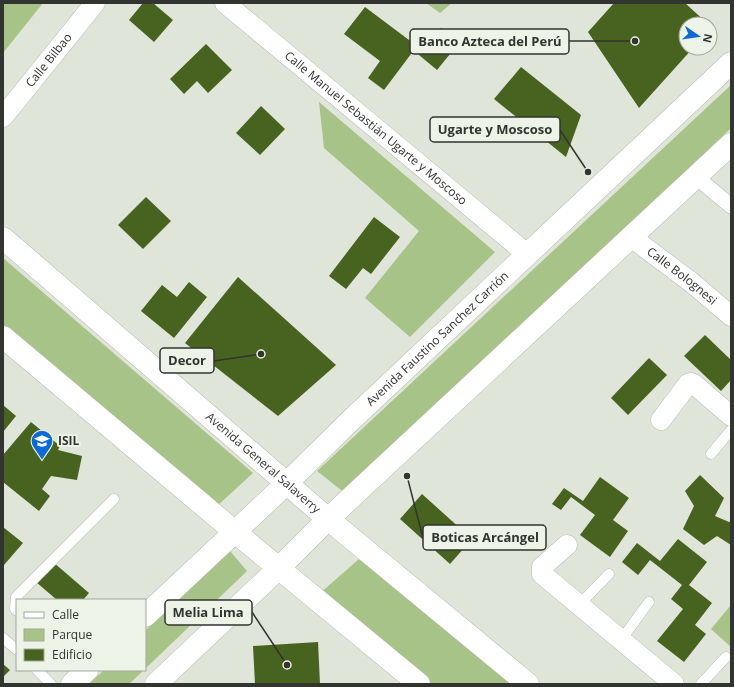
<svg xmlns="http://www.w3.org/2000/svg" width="734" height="687" font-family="'Open Sans',sans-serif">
	<rect width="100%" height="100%" fill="#dfe5d9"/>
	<g fill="#a8c387">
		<path d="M3 3H43L3 53Z"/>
		<path d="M426 3H452L440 13Z"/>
		<path d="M731 85V128L346 494 317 471Z"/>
		<path d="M319 102 495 252 410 337 365 298 419 231 324 148Z"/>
		<path d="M3 258 253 473 217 506 3 325Z"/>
		<path d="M230 551 247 571 145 669V631Z"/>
		<path d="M359 559 512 684H427L318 595Z"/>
		<path d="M731 605V647L711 629Z"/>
		<path d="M104 670H144L129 684H89Z"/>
	</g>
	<g fill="#48621f">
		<path d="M143 3H153L173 20 154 42 129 20Z"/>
		<path d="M614 3H685L708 24H686V48H693L639 108 588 32Z"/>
		<path d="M365 7 417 46 384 90 368 78 380 61 344 34Z"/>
		<path d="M441 28 459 43 437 70 419 55Z"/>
		<path d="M206 44 232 70 208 93 197 81 184 94 170 79Z"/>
		<path d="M521 67 581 115 566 157 494 99Z"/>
		<path d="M261 106 285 129 260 155 236 133Z"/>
		<path d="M146 197 171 221 143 249 118 225Z"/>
		<path d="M374 217 400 237 371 274 363 268 346 289 329 276Z"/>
		<path d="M238 277 336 365 278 416 185 343Z"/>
		<path d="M189 282 207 297 174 338 141 311 162 285 177 297Z"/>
		<path d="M705 335 731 360V380L721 391 684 356Z"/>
		<path d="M649 358 667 375 628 415 611 398Z"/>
		<path d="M3 405 16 416 3 432Z"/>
		<path d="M31 422 60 446 58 450 82 456 77 480 51 476 42 489 50 496 39 511 3 482V455Z"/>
		<path d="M700 475 724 498 715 516 729 522 731 521V545L717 536 704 545 683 529 694 506 685 491Z"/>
		<path d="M600 477 629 498 613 520 628 531 610 557 580 535 595 515 571 497 561 510 552 504 564 488 583 501Z"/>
		<path d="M422 494 472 539 450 564 400 519Z"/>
		<path d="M3 527 23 543 4 565 3 563Z"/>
		<path d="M678 539 707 562 689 585 712 603 695 625 706 634 684 662 657 641 683 609 671 599 682 585 650 560 638 575 622 562 637 543 660 561Z"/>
		<path d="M53 562 89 593 83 600H57L36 582Z"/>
		<path d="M318 642 320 684H255L253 646Z"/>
		<path d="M3 664 10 670 3 677Z"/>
	</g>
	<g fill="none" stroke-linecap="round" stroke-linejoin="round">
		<g stroke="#b7bdb1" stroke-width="11">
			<g id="service">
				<path d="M711 454 731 430"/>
				<path d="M579 605 609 574"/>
				<path d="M17 611 15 609 16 597 114 499"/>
				<path d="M3 638 17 650"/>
				<path d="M621 640 649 602"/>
				<path d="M37 670 51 684"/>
				<path d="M701 684 726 657"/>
			</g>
		</g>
		<g stroke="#b7bdb1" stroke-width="16">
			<path id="pedestrian" d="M696 177 731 206"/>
		</g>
		<g stroke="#b7bdb1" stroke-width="21">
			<g id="minor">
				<path id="s1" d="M225 3 527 254"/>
				<path id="s2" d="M3 117 95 3"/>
				<path id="s3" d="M631 237 691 282 731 316"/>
				<path d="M661 420 688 384 691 383 695 385 731 416"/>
				<path d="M567 545 542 567V574L674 684"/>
			</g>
		</g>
		<g stroke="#b7bdb1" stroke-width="23">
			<g id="secondary">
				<path id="s4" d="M3 238 328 519 528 684"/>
				<path d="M3 337 235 532 419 684"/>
			</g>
		</g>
		<g stroke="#b7bdb1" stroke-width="23">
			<g id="primary">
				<path id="s5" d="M145 616 287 483 350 421 731 63"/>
				<path d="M72 684 87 670"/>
				<path d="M156 684 279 568 328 519 731 144"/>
			</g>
		</g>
		<use href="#service" stroke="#fff" stroke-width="10"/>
		<use href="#pedestrian" stroke="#fff" stroke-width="15"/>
		<use href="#minor" stroke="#fff" stroke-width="20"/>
		<use href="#secondary" stroke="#fff" stroke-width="22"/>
		<use href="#primary" stroke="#fff" stroke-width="22"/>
	</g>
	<defs>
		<g id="university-pin" transform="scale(1.15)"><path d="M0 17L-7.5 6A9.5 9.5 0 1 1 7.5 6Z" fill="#0e6bd4" stroke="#edf3e6"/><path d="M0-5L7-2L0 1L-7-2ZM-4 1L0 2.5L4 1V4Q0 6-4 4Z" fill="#fff"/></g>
	</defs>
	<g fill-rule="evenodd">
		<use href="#university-pin" x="42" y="441"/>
	</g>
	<g text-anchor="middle" stroke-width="4" stroke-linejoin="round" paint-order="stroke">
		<g font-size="12" fill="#323430" stroke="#edf3e6">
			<text dy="4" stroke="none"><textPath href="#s2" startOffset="73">Calle Bilbao</textPath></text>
			<text dy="4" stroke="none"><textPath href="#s1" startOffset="196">Calle Manuel Sebastián Ugarte y Moscoso</textPath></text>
			<text dy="4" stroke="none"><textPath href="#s3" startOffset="64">Calle Bolognesi</textPath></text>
			<text dy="4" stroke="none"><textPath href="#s5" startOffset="403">Avenida Faustino Sanchez Carrión</textPath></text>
			<text dy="4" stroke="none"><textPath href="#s4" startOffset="344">Avenida General Salaverry</textPath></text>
		</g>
		<g font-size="12" font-weight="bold" fill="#323430" stroke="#edf3e6" text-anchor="start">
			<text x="58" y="445">ISIL</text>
		</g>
	</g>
	<path fill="none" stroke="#323430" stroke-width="1.5" d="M635 41L569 41M588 172L560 130M261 354L214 361M407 476L423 538M287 665L252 612"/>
	<g fill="#323430" stroke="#edf3e6" stroke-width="1.5">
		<circle cx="635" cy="41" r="4"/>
		<circle cx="588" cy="172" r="4"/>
		<circle cx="261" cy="354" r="4"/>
		<circle cx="407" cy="476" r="4"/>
		<circle cx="287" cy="665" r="4"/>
	</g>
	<g fill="#edf3e6" stroke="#323430" stroke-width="1.5">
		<rect x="410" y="29" width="159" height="25" rx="4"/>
		<rect x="430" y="117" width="130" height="25" rx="4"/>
		<rect x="160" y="348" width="54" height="25" rx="4"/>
		<rect x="423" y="525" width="123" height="25" rx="4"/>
		<rect x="165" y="600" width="87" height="25" rx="4"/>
	</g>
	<g font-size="13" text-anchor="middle" font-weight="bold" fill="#323430">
		<text x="490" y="46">Banco Azteca del Perú</text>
		<text x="495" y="134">Ugarte y Moscoso</text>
		<text x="187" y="365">Decor</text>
		<text x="485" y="542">Boticas Arcángel</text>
		<text x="208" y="617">Melia Lima</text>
	</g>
	<rect width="734" height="687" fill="none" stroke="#323430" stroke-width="8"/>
	<rect x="16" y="599" width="130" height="72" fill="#edf3e6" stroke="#a2a79d"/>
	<rect x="24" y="612" width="20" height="6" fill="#ffffff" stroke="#a2a79d"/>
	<text x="52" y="619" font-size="12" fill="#323430">Calle</text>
	<rect x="24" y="629" width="20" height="12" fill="#a8c387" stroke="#a2a79d"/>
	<text x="52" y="639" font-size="12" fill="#323430">Parque</text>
	<rect x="24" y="649" width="20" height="12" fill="#48621f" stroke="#a2a79d"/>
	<text x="52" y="659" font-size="12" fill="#323430">Edificio</text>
	<g transform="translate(698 36) rotate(103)"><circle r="19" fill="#edf3e6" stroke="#a2a79d"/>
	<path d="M0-3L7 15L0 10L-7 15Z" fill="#0e6bd4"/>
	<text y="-6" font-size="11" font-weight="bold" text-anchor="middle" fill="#323430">N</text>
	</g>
</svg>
